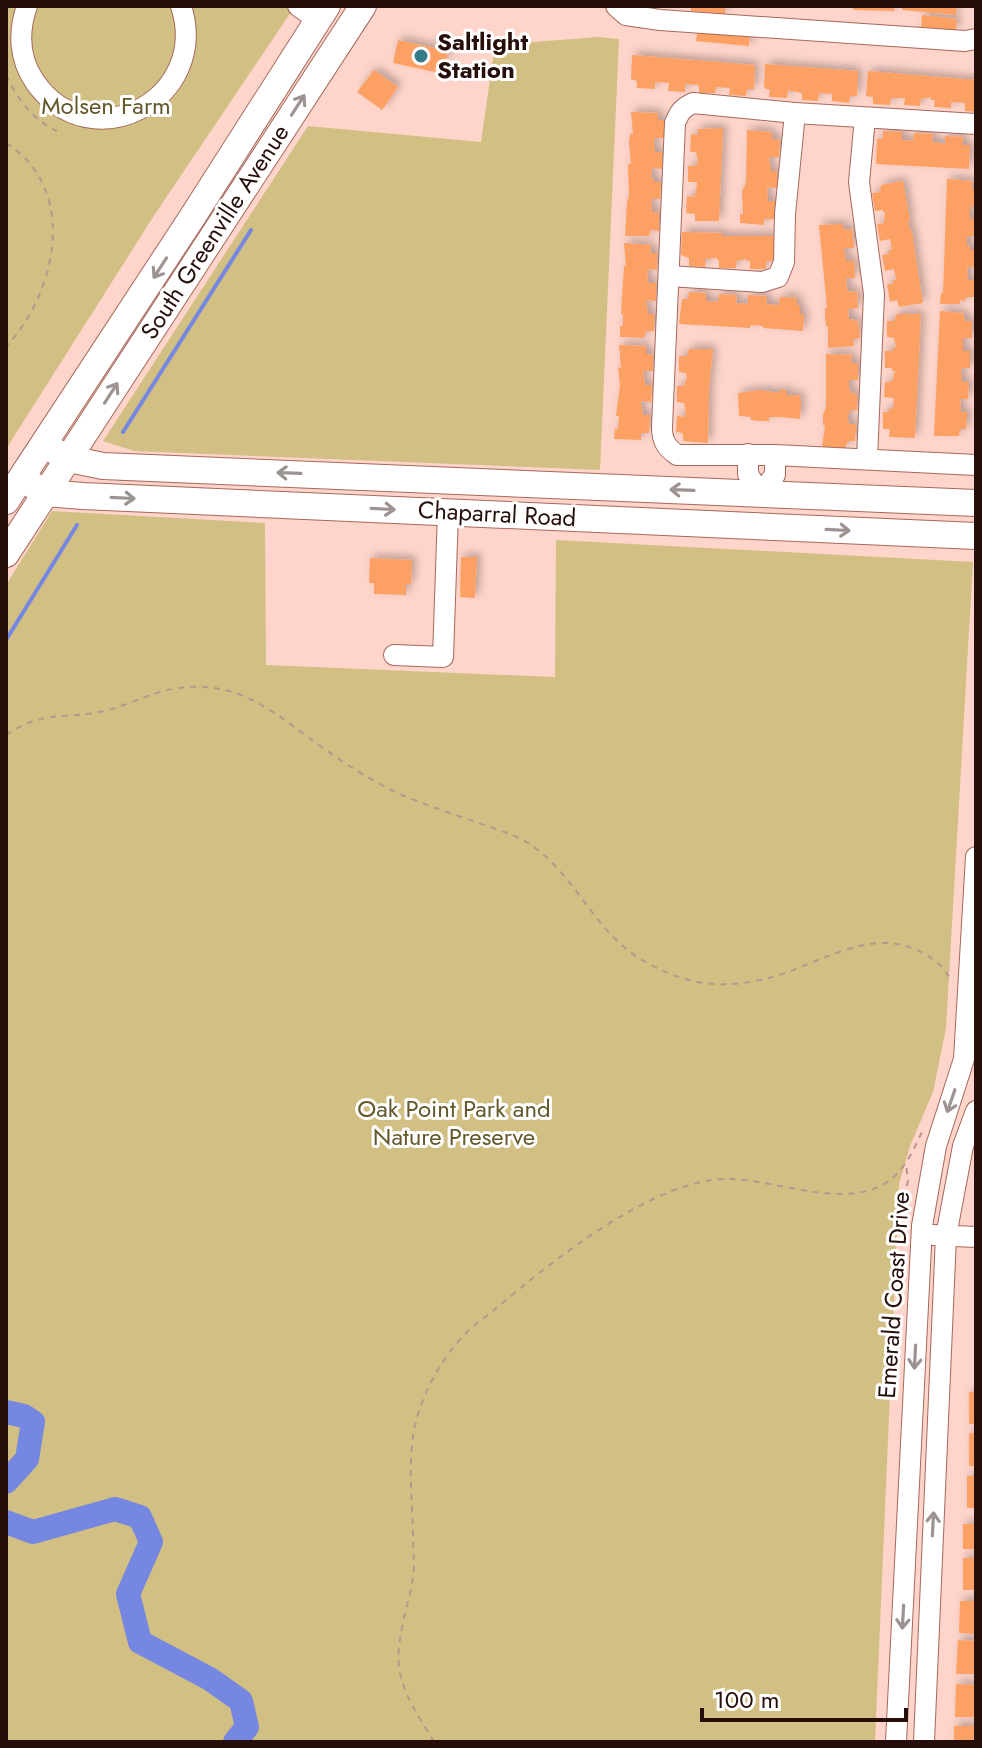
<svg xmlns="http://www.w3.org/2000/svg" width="982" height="1748" font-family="Jost,sans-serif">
	<defs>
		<filter id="shadow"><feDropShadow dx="4" dy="-4" stdDeviation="4" flood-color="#0004"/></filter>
	</defs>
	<rect width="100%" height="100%" fill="#ffd5cb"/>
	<g fill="#d1bf83">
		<path d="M6 6H295L155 214 6 449Z"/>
		<path d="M598 37 619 39 600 470 134 451 103 441 308 126 481 142 495 45Z"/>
		<path d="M52 511 265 523 266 665 555 677 556 540 973 562 946 1028 933 1092 910 1146 899 1184 875 1742H6V585Z"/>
	</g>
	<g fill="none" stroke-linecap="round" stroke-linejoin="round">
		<g stroke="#7587e0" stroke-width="4">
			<path d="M123 432 251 230"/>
			<path d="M6 640 77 525"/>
		</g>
		<g stroke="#7587e0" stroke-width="24">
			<path d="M6 1412 24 1416 33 1422 27 1459 6 1482"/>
			<path d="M6 1522 33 1532 115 1509 140 1517 151 1542 128 1594 140 1642 210 1679 241 1701 247 1727 235 1742"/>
		</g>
	</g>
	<g fill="#fca163" filter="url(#shadow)">
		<path d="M691 6H725V14L691 11Z"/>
		<path d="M853 6H895L894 11 853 10Z"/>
		<path d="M902 6H957L956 15 902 10Z"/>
		<path d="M922 15 957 19 956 30 921 27Z"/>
		<path d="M698 26 750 31 749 46 696 41Z"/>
		<path d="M398 40 448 51 446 62 437 60 435 72 393 63Z"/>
		<path d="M632 55 755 65 754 89H747L746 96 729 95 730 88 716 87 715 93H699V85L685 84V92L668 91 669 83 655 82V89L637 88V81L631 79Z"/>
		<path d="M765 64 858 71 857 96H850L849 103 832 101V94L819 93 818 101 802 100V93L788 90 787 98 769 97 770 90 764 88Z"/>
		<path d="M374 70 398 87 382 110 357 92Z"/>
		<path d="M868 71 976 80V112L965 111V103L951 102V108L934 107 935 100H931V97L921 99 920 106 904 105 905 98H891L890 105 873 104V97L866 96Z"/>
		<path d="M631 112 658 113V120H664V138H654L655 152H662V169L652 168 651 178H654V182H661L660 199H651L652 212H659V231L651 230 649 236H625L627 202 629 195 628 164H631L629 142 630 134H633Z"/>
		<path d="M723 128 719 221H695V214L686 213 687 196 694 197 696 192 697 182H688V166H695L698 162 696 152H690L691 134 698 135V129Z"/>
		<path d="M747 130 770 132 772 133V139L780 140 779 157H769L771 171H777V188L767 187 768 201H775L774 219H764V225L740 223V214H743L742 191 746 183Z"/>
		<path d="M883 131 902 132V140L913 141 914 133 933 134 932 142 940 143 945 144V136L963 137 962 145H970L969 169 876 164 877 139H883Z"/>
		<path d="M947 179 972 181V189H976V206H970V219H976V236H967V245L970 246V250H976V267H967L968 280H974V297H966L965 301 960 300V304H940L941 293H943Z"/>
		<path d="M903 181 910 221H908L909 227 912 232 923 303 899 307 897 300 890 302 887 284H893V280H896L894 269 885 271 882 255 889 254V250H892L890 239 880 241 877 224 884 223 885 213 882 210 875 211 872 193 880 192 881 185Z"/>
		<path d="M842 224 845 230 852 229 854 248H844L846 261H854L855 278H846L847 289 849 292 857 291 858 308 848 309 849 319 858 321 860 338 853 339 854 346 828 348V326L826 327 825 316V308H827L819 225Z"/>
		<path d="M682 232 722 233V236H776L775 260 766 262V269H750V261H746L747 259 736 261V268H719V261L716 258 705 259V267L689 266V258L681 255Z"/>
		<path d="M624 243 651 245 650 253H657V270L648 269 647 279 649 283H656V301L646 300 648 314H654V331H646L644 338 620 337V326H623V314H621L624 266H626Z"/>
		<path d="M689 292 706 293V301L718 302 719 294 737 295 736 303 748 304V295L767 296 766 304 779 305 780 297 797 298V305H800V314H804L803 331 763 328V326L750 325V328L679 324 682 299H688Z"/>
		<path d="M940 311 963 313 965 321H972V338H963V351H970V368H961L962 382H969L968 399H960L961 412H967L966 429H960L959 436H934Z"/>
		<path d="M897 314H921L915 438 889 437 890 429H883V412H889V409H893L894 398 884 397 885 382H892L895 371H892V368H885V351H893V348H896L894 338 887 337V321H894Z"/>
		<path d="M619 345 646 346V354L653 355V371H643L645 385H652L651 402 641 401 643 415H650L649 433H641V440L614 439 615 429H618L619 416H616L620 385 618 367 621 368Z"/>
		<path d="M689 349H713L709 389 708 443 683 441V433L676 432 677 416 684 417 686 413 684 403 677 402V386H684L687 377 686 373 679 372V356H687Z"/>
		<path d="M826 354 852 355 851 363H858V380H849V388L851 393 857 394V410H850V414H847L849 424H856L855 441H848L845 448H822L825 425H823V415L826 407Z"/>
		<path d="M780 389 786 390V395H799L801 402 800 419 780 417H769V421H760L751 420V417L739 416 738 393 760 390 780 393Z"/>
		<path d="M461 557H477L475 598 460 597Z"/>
		<path d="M370 558 412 560 411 584H406V595L374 594V583H369Z"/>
		<rect x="969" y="1392" width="7" height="32"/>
		<rect x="969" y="1433" width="7" height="33"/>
		<rect x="967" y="1476" width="9" height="32"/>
		<rect x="963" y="1524" width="13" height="25"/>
		<rect x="963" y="1558" width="13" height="32"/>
		<path d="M960 1601H976V1634L959 1633Z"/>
		<path d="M958 1640 976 1641V1674H956Z"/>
		<path d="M956 1684 976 1685V1717H955Z"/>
		<rect x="954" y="1726" width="22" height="16"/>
	</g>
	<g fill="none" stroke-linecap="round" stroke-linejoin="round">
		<g stroke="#a5685a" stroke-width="22">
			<g id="minor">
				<path d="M27 6C18 32 19 59 35 82 91 162 211 99 181 6"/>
				<path d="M298 6 318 20"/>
				<path d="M616 6 626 15 660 20 965 41 976 39"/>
				<path d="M865 118 859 182 874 294 867 459"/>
				<path d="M976 124 795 113 693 103C682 108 679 113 675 123L662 427C662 441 666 447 677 455H775L976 465"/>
				<path d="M669 276 762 282 778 277 784 262 785 214 795 113"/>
				<path d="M748 454V474L760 494 775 475V455"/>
				<path d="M394 655 443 657 448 512"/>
				<path d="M933 1235 976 1237"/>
				<path d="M896 1742 922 1226 936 1146 964 1059 976 857"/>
				<path d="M924 1742 946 1236 963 1146 976 1111"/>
			</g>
		</g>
		<g stroke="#a5685a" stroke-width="28">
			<g id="major">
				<path d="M44 445 69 459 103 466 976 503"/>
				<path d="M22 478 45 493 83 496 976 536"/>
				<path d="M6 501 193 216 327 6"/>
				<path d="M6 554 363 6"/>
			</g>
		</g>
		<g stroke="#b9968d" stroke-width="2" stroke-dasharray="6 6" stroke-linecap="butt">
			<path d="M6 75C18 100 32 119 57 131"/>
			<path d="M6 143C79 189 57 292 6 347"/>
			<path d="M6 735C45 709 63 720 104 711 127 706 149 693 173 689 243 677 277 717 329 752 348 766 370 779 391 790 419 803 447 812 476 822 494 829 515 834 531 845 575 875 594 930 639 958 679 982 713 990 760 980 815 969 871 921 926 955 937 961 945 969 951 980"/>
			<path d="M904 1220 900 1213 908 1181 906 1164"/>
			<path d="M434 1742C420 1718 402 1694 399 1666 396 1637 409 1605 413 1577 415 1565 413 1552 413 1540 413 1498 405 1449 420 1408 429 1382 444 1357 463 1336 474 1325 488 1315 500 1305 554 1260 640 1191 711 1180 770 1171 863 1226 905 1164 912 1154 917 1142 922 1132"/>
		</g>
		<use href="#minor" stroke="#fff" stroke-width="20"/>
		<use href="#major" stroke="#fff" stroke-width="26"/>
	</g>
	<defs><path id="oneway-shaft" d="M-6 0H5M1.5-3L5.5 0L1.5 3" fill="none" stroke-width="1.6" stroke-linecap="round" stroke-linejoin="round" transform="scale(2)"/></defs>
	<g stroke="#9d9391">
		<use href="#oneway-shaft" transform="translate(298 105) rotate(-57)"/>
		<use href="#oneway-shaft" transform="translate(160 268) rotate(123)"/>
		<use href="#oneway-shaft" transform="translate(111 393) rotate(-57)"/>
		<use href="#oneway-shaft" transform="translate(289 473) rotate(-178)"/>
		<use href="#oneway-shaft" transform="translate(682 490) rotate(-178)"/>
		<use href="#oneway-shaft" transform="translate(123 498) rotate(3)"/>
		<use href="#oneway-shaft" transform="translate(383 509) rotate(3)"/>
		<use href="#oneway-shaft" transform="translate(838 530) rotate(3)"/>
		<use href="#oneway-shaft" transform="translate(951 1101) rotate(109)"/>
		<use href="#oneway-shaft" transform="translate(915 1357) rotate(93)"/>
		<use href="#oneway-shaft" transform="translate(933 1524) rotate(-87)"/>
		<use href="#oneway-shaft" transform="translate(903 1617) rotate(93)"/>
	</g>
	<circle fill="#357a88" stroke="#fff" stroke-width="3" cx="421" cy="56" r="8"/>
	<g text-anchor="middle" stroke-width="6" stroke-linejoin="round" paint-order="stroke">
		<g font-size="24" font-weight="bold" fill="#260f0a" stroke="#fff" text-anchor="start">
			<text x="437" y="50">Saltlight<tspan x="437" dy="28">Station</tspan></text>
		</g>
		<g font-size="24" fill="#64572a" stroke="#fff">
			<text x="106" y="114">Molsen Farm</text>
			<text x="454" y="1117">Oak Point Park and<tspan x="454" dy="28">Nature Preserve</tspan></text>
		</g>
		<g font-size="24" fill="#260f0a" stroke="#fff">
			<text transform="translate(215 232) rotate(-57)" y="8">South Greenville Avenue</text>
			<text transform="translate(497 514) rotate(3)" y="8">Chaparral Road</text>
			<text transform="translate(894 1295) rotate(-86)" y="8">Emerald Coast Drive</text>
		</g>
	</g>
	<rect width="982" height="1748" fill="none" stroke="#260f0a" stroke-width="16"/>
	<path d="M702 1708v12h204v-12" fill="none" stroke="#260f0a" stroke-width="4"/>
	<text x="714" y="1708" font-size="24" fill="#260f0a" stroke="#ffffff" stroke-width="6" paint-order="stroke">100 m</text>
</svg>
